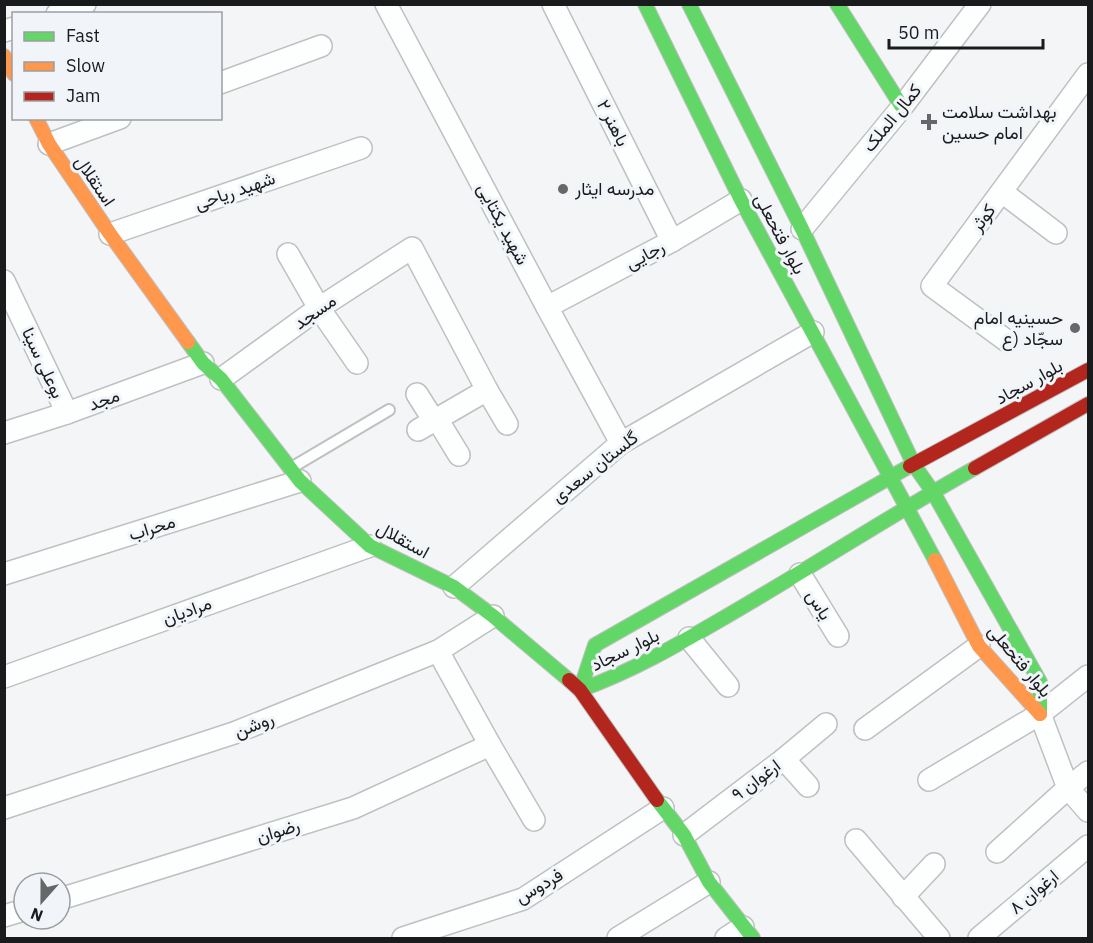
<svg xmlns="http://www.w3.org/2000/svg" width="1093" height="943" font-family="'IBM Plex Sans',Vazirmatn,sans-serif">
	<rect width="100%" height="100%" fill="#f3f5f7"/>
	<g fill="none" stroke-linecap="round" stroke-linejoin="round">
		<g stroke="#bfc0c2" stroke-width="14">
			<path id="lane" d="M291 468 389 410"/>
		</g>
		<g stroke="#bfc0c2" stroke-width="24">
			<g id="street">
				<path d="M386 4 547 307 621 443"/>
				<path d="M553 4 672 241"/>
				<path d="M57 14 85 4"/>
				<path d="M4 31 14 28"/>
				<path d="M220 83 321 46"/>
				<path d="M49 144 120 118"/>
				<path d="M1002 192 1056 233"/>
				<path d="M802 229 902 107 980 4"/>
				<path d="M110 234 361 148"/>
				<path d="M288 254 319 308 357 363"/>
				<path d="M4 281 67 413"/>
				<path d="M547 307 672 241 741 200"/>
				<path d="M1007 341 932 286 1088 74"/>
				<path d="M221 379 319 308 412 248 487 390 507 424"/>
				<path d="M417 394 434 421"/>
				<path d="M437 419 459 455"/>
				<path d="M418 430 487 390"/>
				<path d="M4 433 67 413 203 363"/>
				<path d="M4 574 300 481"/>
				<path d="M800 574 838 636"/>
				<path d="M454 587 621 443 813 332"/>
				<path d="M689 638 728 686"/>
				<path d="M438 651 490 745 534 820"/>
				<path d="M4 677 370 546"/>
				<path d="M1040 714 1068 788 1088 811"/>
				<path d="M865 729 979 646"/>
				<path d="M784 759 808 786"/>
				<path d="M929 780 1040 714 1088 676"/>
				<path d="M4 808 234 733 438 651 493 616"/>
				<path d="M684 835 784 759 826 724"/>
				<path d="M856 840 939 938"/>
				<path d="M997 852 1068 788 1088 772"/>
				<path d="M903 897 934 864"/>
				<path d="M60 899 353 808 490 745"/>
				<path d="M4 916 24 910"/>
				<path d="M403 938 523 899 663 808"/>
				<path d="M618 938 709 882"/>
				<path d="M726 938 743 927"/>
				<path d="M979 938 1088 846"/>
			</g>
		</g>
		<g stroke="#bfc0c2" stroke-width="16">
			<g id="fast">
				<path d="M645 4 741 200 935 560"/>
				<path d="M689 4 802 229 914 465 933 492 1040 682V714"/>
				<path d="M837 4 902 107"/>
				<path d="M188 342 203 363 221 379 300 481 370 546 454 587 493 616 569 680"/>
				<path d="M580 690 595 645 910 466"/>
				<path d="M580 690C633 671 679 644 727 616 810 568 891 515 975 468"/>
				<path d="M657 800 684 835 709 882 753 938"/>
			</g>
		</g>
		<g stroke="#bfc0c2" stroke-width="16">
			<g id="slow">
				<path d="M4 56 14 74"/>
				<path d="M36 118 49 144 110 234 188 342"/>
				<path d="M935 560 979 646 1040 714"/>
			</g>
		</g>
		<g stroke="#bfc0c2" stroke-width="16">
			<g id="jam">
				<path d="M910 466 1088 370"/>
				<path d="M975 468 1088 404"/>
				<path d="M569 680 580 690 657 800"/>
			</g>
		</g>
		<use href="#lane" stroke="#fdfefe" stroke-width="10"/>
		<use href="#street" stroke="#fdfefe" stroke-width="21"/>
		<use href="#fast" stroke="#63d668" stroke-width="14"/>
		<use href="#slow" stroke="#ff974d" stroke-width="14"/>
		<use href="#jam" stroke="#b3261e" stroke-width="14"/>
	</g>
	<g fill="#666769" stroke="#f1f5f9" stroke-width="2">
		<path d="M926 113h6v6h6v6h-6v6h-6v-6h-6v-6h6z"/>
		<circle cx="563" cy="189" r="6"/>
		<circle cx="1075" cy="328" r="6"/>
	</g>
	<g text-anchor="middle" stroke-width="6" stroke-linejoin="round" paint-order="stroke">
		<g font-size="18" fill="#1a1b1c" stroke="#f1f5f9" text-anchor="start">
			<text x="942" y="118">بهداشت سلامت<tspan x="942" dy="21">امام حسین</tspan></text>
			<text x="575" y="195">مدرسه ایثار</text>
			<text x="1063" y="324" text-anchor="end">حسینیه امام<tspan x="1063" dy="21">سجّاد (ع</tspan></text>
		</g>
		<g font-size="18" fill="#1a1b1c" stroke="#f1f5f9">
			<text transform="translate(892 118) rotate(-51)" y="6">کمال الملک</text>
			<text transform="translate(613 123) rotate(63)" y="6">باهنر ۲</text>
			<text transform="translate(95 181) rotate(56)" y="6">استقلال</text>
			<text transform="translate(235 191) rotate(-19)" y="6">شهید ریاحی</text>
			<text transform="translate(983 218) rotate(-53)" y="6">کوثر</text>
			<text transform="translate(503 224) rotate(62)" y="6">شهید یکتایی</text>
			<text transform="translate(780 234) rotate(62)" y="6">بلوار فتحعلی</text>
			<text transform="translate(645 255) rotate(-28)" y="6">رجایی</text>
			<text transform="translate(315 312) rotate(-35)" y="6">مسجد</text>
			<text transform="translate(43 363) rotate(65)" y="6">بوعلی سینا</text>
			<text transform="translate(1029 382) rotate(-29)" y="6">بلوار سجاد</text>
			<text transform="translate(104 400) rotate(-20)" y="6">مجد</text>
			<text transform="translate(595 467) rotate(-38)" y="6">گلستان سعدی</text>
			<text transform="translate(152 528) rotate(-17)" y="6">محراب</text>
			<text transform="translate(403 540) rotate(29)" y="6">استقلال</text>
			<text transform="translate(819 605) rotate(58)" y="6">یاس</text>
			<text transform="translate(187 611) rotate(-20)" y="6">مرادیان</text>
			<text transform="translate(625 650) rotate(-26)" y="6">بلوار سجاد</text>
			<text transform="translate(1020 661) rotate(50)" y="6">بلوار فتحعلی</text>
			<text transform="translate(254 725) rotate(-22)" y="6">روشن</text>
			<text transform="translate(756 780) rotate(-37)" y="6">ارغوان ۹</text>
			<text transform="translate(278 831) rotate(-17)" y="6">رضوان</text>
			<text transform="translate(539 886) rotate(-30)" y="6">فردوس</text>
			<text transform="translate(1034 892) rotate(-40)" y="6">ارغوان ۸</text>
		</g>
	</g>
	<rect width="1093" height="943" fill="none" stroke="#1a1b1c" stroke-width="12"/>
	<rect x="12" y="12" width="210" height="108" fill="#f1f5f9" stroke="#9b9ea1" stroke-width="1.5"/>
	<rect x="24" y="32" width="30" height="9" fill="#63d668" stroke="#9b9ea1" stroke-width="1.5"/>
	<text x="66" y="42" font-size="18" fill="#1a1b1c">Fast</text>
	<rect x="24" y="62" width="30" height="9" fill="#ff974d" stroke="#9b9ea1" stroke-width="1.5"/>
	<text x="66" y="72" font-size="18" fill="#1a1b1c">Slow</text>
	<rect x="24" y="92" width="30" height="9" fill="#b3261e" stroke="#9b9ea1" stroke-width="1.5"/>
	<text x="66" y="102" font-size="18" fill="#1a1b1c">Jam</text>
	<g transform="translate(42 901) rotate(201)"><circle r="28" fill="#f1f5f9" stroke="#9b9ea1" stroke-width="1.5"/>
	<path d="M0-4.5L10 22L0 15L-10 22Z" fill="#666769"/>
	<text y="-9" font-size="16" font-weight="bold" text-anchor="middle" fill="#1a1b1c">N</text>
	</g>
	<path d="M889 39v9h154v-9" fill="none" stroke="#1a1b1c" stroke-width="3"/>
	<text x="898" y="39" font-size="18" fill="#1a1b1c" stroke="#f1f5f9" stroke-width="4.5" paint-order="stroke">50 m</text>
</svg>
